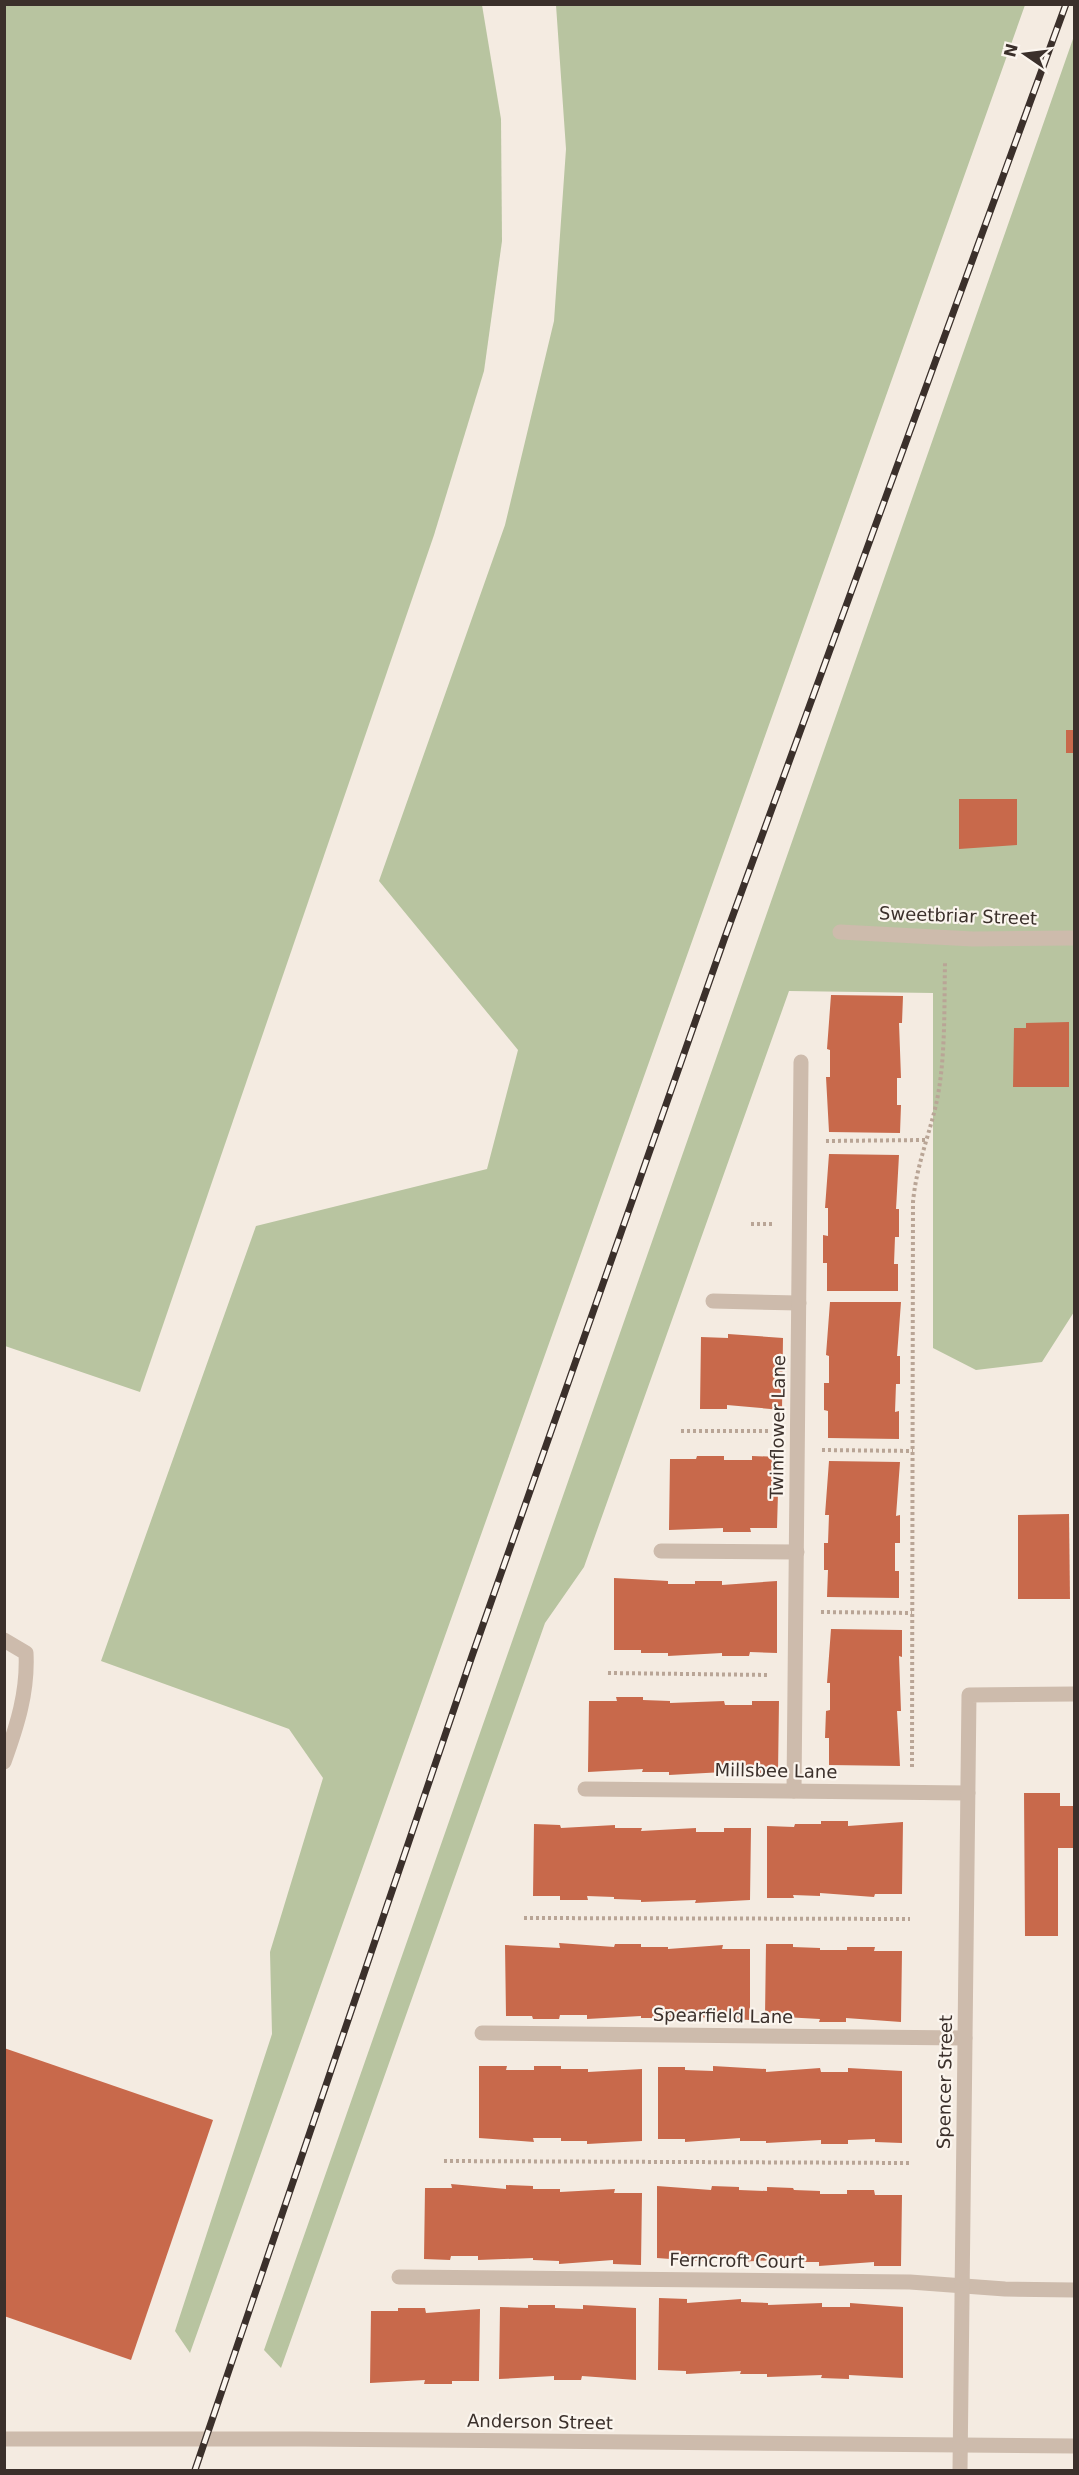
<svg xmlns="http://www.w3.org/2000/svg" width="1079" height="2475" font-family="'DejaVu Sans',sans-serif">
	<rect width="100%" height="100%" fill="#f4ebe1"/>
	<g fill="#b8c4a0">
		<path d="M5 4 482 5 501 119 502 241 484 371 434 535 140 1392 5 1346Z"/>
		<path d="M556 5H1025L190 2353 175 2331 272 2034 270 1952 323 1778 289 1729 101 1661 256 1226 487 1169 518 1050 379 881 505 525 554 321 566 149Z"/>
		<path d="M1074 36V1312L1042 1362 976 1370 933 1348V993L789 991 584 1567 545 1623 281 2368 264 2350Z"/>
	</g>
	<g fill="#c8694b">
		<rect x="1066" y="730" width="8" height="23"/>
		<path d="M959 799H1017V845L959 849Z"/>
		<path d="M831 995 903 996 902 1023H899L901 1078H897V1105H901L900 1133 829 1132 826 1077H830V1050L827 1049Z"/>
		<path d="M1069 1022V1087H1013L1014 1028H1026V1023Z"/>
		<path d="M829 1154 899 1155 896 1209H899V1237H895L894 1264H898V1291H827V1263H823V1235L828 1236V1208H825Z"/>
		<path d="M830 1302H901L897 1356H900V1384H896L895 1412 899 1411V1439L828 1438V1411L824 1410V1383H829V1356L826 1355Z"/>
		<path d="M728 1334 783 1338 782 1410 727 1405V1409H700L701 1337 728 1338Z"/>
		<path d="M697 1456H724V1460H752V1456L779 1457 777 1528H750L751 1532H723V1528L669 1530 670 1459H696Z"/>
		<path d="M829 1461 900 1462 896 1516 900 1515V1543H895V1571H899V1598L827 1597 828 1570H824V1543H828L829 1515H825Z"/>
		<path d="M1069 1514 1070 1599H1018V1515Z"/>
		<path d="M614 1578 668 1581V1584H695V1581H722V1585L777 1581V1653L750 1652 749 1656H722V1653L668 1656V1653H641V1650H614Z"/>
		<path d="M831 1629 902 1630V1657L899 1656 901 1711H897L900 1766 829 1765V1738H825L826 1711 830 1710V1683H827Z"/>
		<path d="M616 1697H643V1700L670 1701V1703L724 1701 725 1705H752V1701H779L778 1773H751V1777L723 1776 724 1772 669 1775V1772H642L643 1769 588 1772 589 1701H617Z"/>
		<path d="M1024 1793H1060V1806H1074V1848H1058V1936H1025Z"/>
		<path d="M821 1821H848V1826L903 1822 902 1894H875L874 1897 820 1893V1896L793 1895 794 1898H767V1826L794 1827 795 1824H821Z"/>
		<path d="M534 1824 560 1825 561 1828 615 1825V1828H642L641 1831 696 1828V1832H724V1828H751L750 1900 695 1903 696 1900 641 1902V1900L614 1899V1897L587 1896 588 1900H560V1896H533Z"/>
		<path d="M559 1943 614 1947 615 1944H641V1947H668V1949L723 1945 722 1949H750V2020L695 2017V2021H668V2018H641V2016L587 2019V2015H560L559 2019H533L532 2016H506L505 1945 560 1948Z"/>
		<path d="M766 1944H793V1947L820 1948V1950H847V1947H875L874 1951H902L901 2022 846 2018V2022H819L820 2019 765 2016Z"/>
		<path d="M4 2048 213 2120 131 2360 4 2316Z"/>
		<path d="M479 2066H507L506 2070H534V2066H561V2069H588V2072L642 2069V2141L587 2144V2141H561V2138H533L534 2142 479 2138Z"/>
		<path d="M713 2066 766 2069V2072L820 2068 821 2072H848V2068L902 2071V2143L875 2142V2139L848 2140V2144H821V2140L766 2143V2141H740V2138L685 2142V2139H658V2067H685V2070L713 2071Z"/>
		<path d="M451 2184 506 2189V2185L533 2186V2189H560V2192L615 2189 614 2193H642L641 2265 613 2264V2260L559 2264V2261L533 2260V2258L478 2260V2256H451L450 2260 424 2259 425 2188H452Z"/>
		<path d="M657 2186 711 2190 712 2186 739 2187V2190L767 2191V2187L793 2188 794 2190 820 2191V2194H847V2190H874L875 2195H902L901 2266H874V2262L819 2266V2262H792V2259L738 2262V2258H711V2262L657 2258Z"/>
		<path d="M659 2298 687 2299V2303L741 2299V2302L768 2303V2305L822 2303V2307H850V2303L903 2307V2378L849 2375V2379L821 2378 822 2375 767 2377V2374H740L741 2371 686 2374V2371L658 2370Z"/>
		<path d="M528 2305H555V2308L583 2309V2305L636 2308V2380L582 2376 581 2380H554V2376L499 2379 500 2307 528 2308Z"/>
		<path d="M398 2308H425L426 2313 480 2309 479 2381H452V2384H424L425 2380 370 2383 371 2311H398Z"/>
	</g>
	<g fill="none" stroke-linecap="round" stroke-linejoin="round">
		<g stroke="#b9a596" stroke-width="4" stroke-dasharray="3 3" stroke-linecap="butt">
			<path d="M826 1141 925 1140"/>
			<path d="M751 1224H774"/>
			<path d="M681 1431H771"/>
			<path d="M822 1450 913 1451"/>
			<path d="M821 1612 912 1613"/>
			<path d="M608 1673 769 1675"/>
			<path d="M912 1767 913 1202C916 1169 927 1141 935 1109 946 1064 944 1008 945 962"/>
			<path d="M524 1918 910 1919"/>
			<path d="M444 2161 910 2163"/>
		</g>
		<g stroke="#cdbbac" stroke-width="15">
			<path d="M840 932 973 939 1074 938"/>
			<path d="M713 1301 799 1303"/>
			<path d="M661 1551 797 1552"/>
			<path d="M4 1640 26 1653C28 1692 17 1726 4 1762"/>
			<path d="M585 1789 968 1793"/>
			<path d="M794 1791 801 1062"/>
			<path d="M482 2033 965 2038"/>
			<path d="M399 2277 910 2282 1005 2289 1074 2290"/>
			<path d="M4 2439H305L1074 2446"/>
			<path d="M960 2470 969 1695 1074 1694"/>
		</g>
		<g stroke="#3b302b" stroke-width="7">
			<path id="rail" d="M195 2470 472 1656 725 937 1066 4"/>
		</g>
		<use href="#rail" stroke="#fbf5ee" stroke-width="4.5" stroke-dasharray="14" stroke-linecap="butt"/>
	</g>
	<g text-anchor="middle" stroke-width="4.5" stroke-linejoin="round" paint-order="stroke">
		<g font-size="18" fill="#3b302b" stroke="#fbf5ee">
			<text transform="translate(958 916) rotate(2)" y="6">Sweetbriar Street</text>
			<text transform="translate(778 1427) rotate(-89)" y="6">Twinflower Lane</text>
			<text transform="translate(776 1771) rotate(1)" y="6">Millsbee Lane</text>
			<text transform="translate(723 2016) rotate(1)" y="6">Spearfield Lane</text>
			<text transform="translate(945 2082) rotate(-89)" y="6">Spencer Street</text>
			<text transform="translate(737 2261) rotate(1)" y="6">Ferncroft Court</text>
			<text transform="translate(540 2422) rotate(1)" y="6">Anderson Street</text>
		</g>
	</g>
	<rect width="1079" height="2475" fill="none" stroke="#3b302b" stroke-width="12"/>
	<g transform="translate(1025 54) rotate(284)" stroke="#fbf5ee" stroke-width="4.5" paint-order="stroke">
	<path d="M0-4.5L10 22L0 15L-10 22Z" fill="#3b302b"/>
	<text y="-9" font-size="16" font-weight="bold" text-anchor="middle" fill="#3b302b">N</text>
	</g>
</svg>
